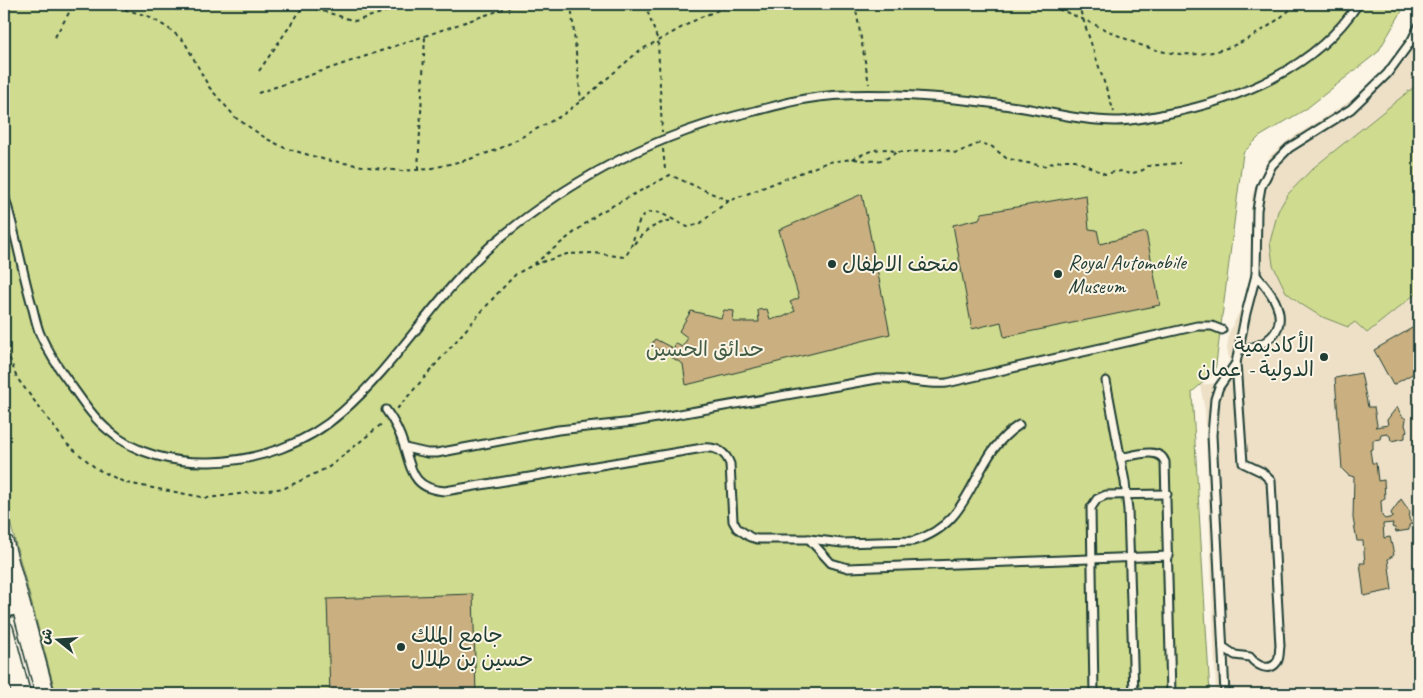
<svg xmlns="http://www.w3.org/2000/svg" width="1423" height="698" font-family="Caveat,'Playpen Sans Arabic',sans-serif">
	<rect width="100%" height="100%" fill="#fcf5e5"/>
	<filter id="ink" filterUnits="userSpaceOnUse"><feTurbulence type="fractalNoise" baseFrequency=".02" numOctaves="2"/><feDisplacementMap in="SourceGraphic" scale="10" xChannelSelector="R" yChannelSelector="G"/><feConvolveMatrix kernelMatrix="1 2 1 2 8 2 1 2 1" color-interpolation-filters="sRGB"/></filter>
	<g filter="url(#ink)">
		<path fill="#ede0c7" d="M1419 21V694H1216L1205 411 1200 385 1225 382 1230 366 1227 348 1229 333 1245 300 1250 280 1252 195 1270 156 1287 141 1360 95 1396 56Z"/>
		<g fill="#cfdb8e" stroke="#778c61">
			<path d="M4 4H1406L1378 52 1306 109 1259 137 1243 153 1215 372 1192 392 1210 694H56L4 500Z"/>
			<path d="M1419 83V291L1367 333 1355 322 1348 327 1320 316 1301 304 1286 292 1273 265 1270 242 1278 211 1288 194 1313 168Z"/>
		</g>
		<g fill="#cab080" stroke="#1f3d34">
			<path d="M862 194 890 334 686 385 683 364 651 345 655 339 674 349 675 343 682 347 688 338 679 331 691 311 721 318 724 310 734 311 733 322H759L758 310 767 309 770 319 783 317 795 311 790 302 799 298 779 230Z"/>
			<path d="M1086 195 1089 229 1097 230 1100 244 1146 232 1160 305 1004 337 1001 322 972 329 953 225 979 219 982 213Z"/>
			<path d="M1419 324V370L1393 385 1374 350Z"/>
			<path d="M1361 373 1368 407H1374L1377 425 1375 427 1388 425 1387 420 1397 407 1402 416 1406 419 1405 425 1407 431 1405 433V438L1391 441 1390 436 1387 434 1381 435 1380 439 1373 440V449L1370 450 1372 463H1376L1378 481 1384 480 1385 499 1381 501 1382 516 1385 519 1393 517 1391 513 1401 499 1410 512 1409 519 1412 524 1409 525V530L1396 532 1395 528 1392 527 1393 523 1383 524 1384 538 1390 537 1394 555 1388 559 1392 590 1364 596 1360 563H1365L1363 541H1357L1353 518 1354 477 1348 475 1342 469 1335 378Z"/>
			<path d="M473 594 476 694H330L327 599Z"/>
			<path d="M1419 673V694H1414Z"/>
		</g>
		<g fill="none" stroke-linecap="round" stroke-linejoin="round">
			<g stroke="#1f3d34" stroke-width="11">
				<g id="service">
					<path d="M4 195C15 230 21 266 31 302 34 312 36 324 40 334 48 352 59 369 71 385 82 400 93 418 108 430 136 455 175 463 210 462 257 461 307 444 342 412 399 362 437 293 494 243 570 179 659 133 755 111 772 107 788 102 805 99 840 93 879 94 915 96 951 98 987 102 1024 108 1054 113 1085 121 1116 121 1132 121 1150 117 1166 114 1239 100 1316 68 1358 4"/>
					<path d="M1239 350C1266 347 1289 331 1275 301 1270 291 1263 283 1256 275"/>
					<path d="M1106 381 1125 482 1128 510 1134 694"/>
					<path d="M386 410C394 421 400 433 404 446 412 471 413 489 445 491L703 448C716 447 725 451 730 464L733 521 737 528 750 537 757 539H809L842 543 913 541C977 523 969 457 1019 425"/>
					<path d="M405 448 427 453H437L558 430 634 422 877 379C901 377 923 385 947 383L1197 326H1212L1222 330"/>
					<path d="M1120 458C1133 456 1159 446 1165 462L1171 694"/>
					<path d="M809 539 831 563 848 568 1169 556"/>
					<path d="M1223 647 1235 655 1250 657C1256 665 1269 673 1277 662 1280 658 1279 651 1280 646L1271 481 1262 472 1243 463 1236 363"/>
					<path d="M1094 694 1091 508 1097 499 1106 495 1167 494"/>
					<path d="M1225 694 1212 435 1215 399 1219 387 1236 363 1246 313 1256 275 1257 210 1261 187 1272 165 1289 148 1351 109 1387 74 1412 40 1419 26"/>
				</g>
			</g>
			<g stroke="#1f3d34" stroke-width="18">
				<path id="minor" d="M4 611 20 605"/>
			</g>
			<g stroke="#1f3d34" stroke-width="21">
				<g id="tertiary">
					<path d="M4 543 45 694"/>
					<path d="M4 630 21 694"/>
				</g>
			</g>
			<g stroke="#1f3d34" stroke-width="2" stroke-dasharray="4 4" stroke-linecap="butt">
				<path d="M61 4 74 6 120 8 148 16 168 28 184 41 209 87 236 118 267 139 285 148 326 160 375 168 402 171 429 169 470 159 499 149 561 116 581 101 639 51 701 17 734 4"/>
				<path d="M300 4 355 21 401 7 407 4"/>
				<path d="M571 4 581 101"/>
				<path d="M645 4 658 41 662 132"/>
				<path d="M855 4 869 84"/>
				<path d="M1043 4C1076 14 1106 31 1138 44 1202 69 1248 46 1297 4"/>
				<path d="M1078 4 1114 112"/>
				<path d="M55 37 74 4"/>
				<path d="M259 71 305 4"/>
				<path d="M258 93 518 4"/>
				<path d="M663 149 665 169"/>
				<path d="M854 159C870 161 883 164 896 152"/>
				<path d="M418 169 425 37"/>
				<path d="M634 244C645 230 656 223 673 220"/>
				<path d="M534 264 599 213 670 175 729 201"/>
				<path d="M4 343 17 378 67 444 97 469 126 483 207 498 285 488 329 467 383 423"/>
				<path d="M397 409 496 295 516 274 533 265 567 254 594 253 624 257C638 246 632 210 655 212 664 213 680 224 688 227L700 224 712 213 729 201 828 162 852 159 873 150 888 149 896 152H912L941 149 956 153 980 143 991 146 1006 158 1017 161 1043 166 1063 160H1075L1105 174 1120 171 1130 174 1143 170 1148 166 1180 163"/>
			</g>
			<use href="#service" stroke="#fcf5e5" stroke-width="7"/>
			<use href="#minor" stroke="#fcf5e5" stroke-width="14"/>
			<use href="#tertiary" stroke="#fcf5e5" stroke-width="18"/>
		</g>
	</g>
	<g fill="#1f3d34" stroke="#fcf5e5" stroke-width="2">
		<circle cx="832" cy="264" r="5"/>
		<circle cx="1058" cy="274" r="5"/>
		<circle cx="1324" cy="357" r="5"/>
		<circle cx="401" cy="647" r="5"/>
	</g>
	<g text-anchor="middle" stroke-width="4" stroke-linejoin="round" paint-order="stroke">
		<g font-size="21" fill="#1f3d34" stroke="#fcf5e5" text-anchor="start">
			<text x="1068" y="269">Royal Automobile<tspan x="1068" dy="24">Museum</tspan></text>
			<text x="842" y="271">متحف الاطفال</text>
			<text x="1314" y="352" text-anchor="end">الأكاديمية<tspan x="1314" dy="24">الدولية - عمان</tspan></text>
			<text x="411" y="642">جامع الملك<tspan x="411" dy="24">حسين بن طلال</tspan></text>
		</g>
		<g font-size="21" fill="#425d46" stroke="#fcf5e5">
			<text x="705" y="356">حدائق الحسين</text>
		</g>
	</g>
	<rect width="1423" height="698" fill="none" stroke="#fcf5e5" stroke-width="20"/>
	<rect x="10" y="10" width="1403" height="678" fill="none" stroke="#1f3d34" stroke-width="2" filter="url(#ink)"/>
	<g transform="translate(58 640) rotate(287)" stroke="#fcf5e5" stroke-width="4" paint-order="stroke">
	<path d="M0-4L9 19L0 12L-9 19Z" fill="#1f3d34"/>
	<text y="-8" font-size="14" font-weight="bold" text-anchor="middle" fill="#1f3d34">ش</text>
	</g>
</svg>
